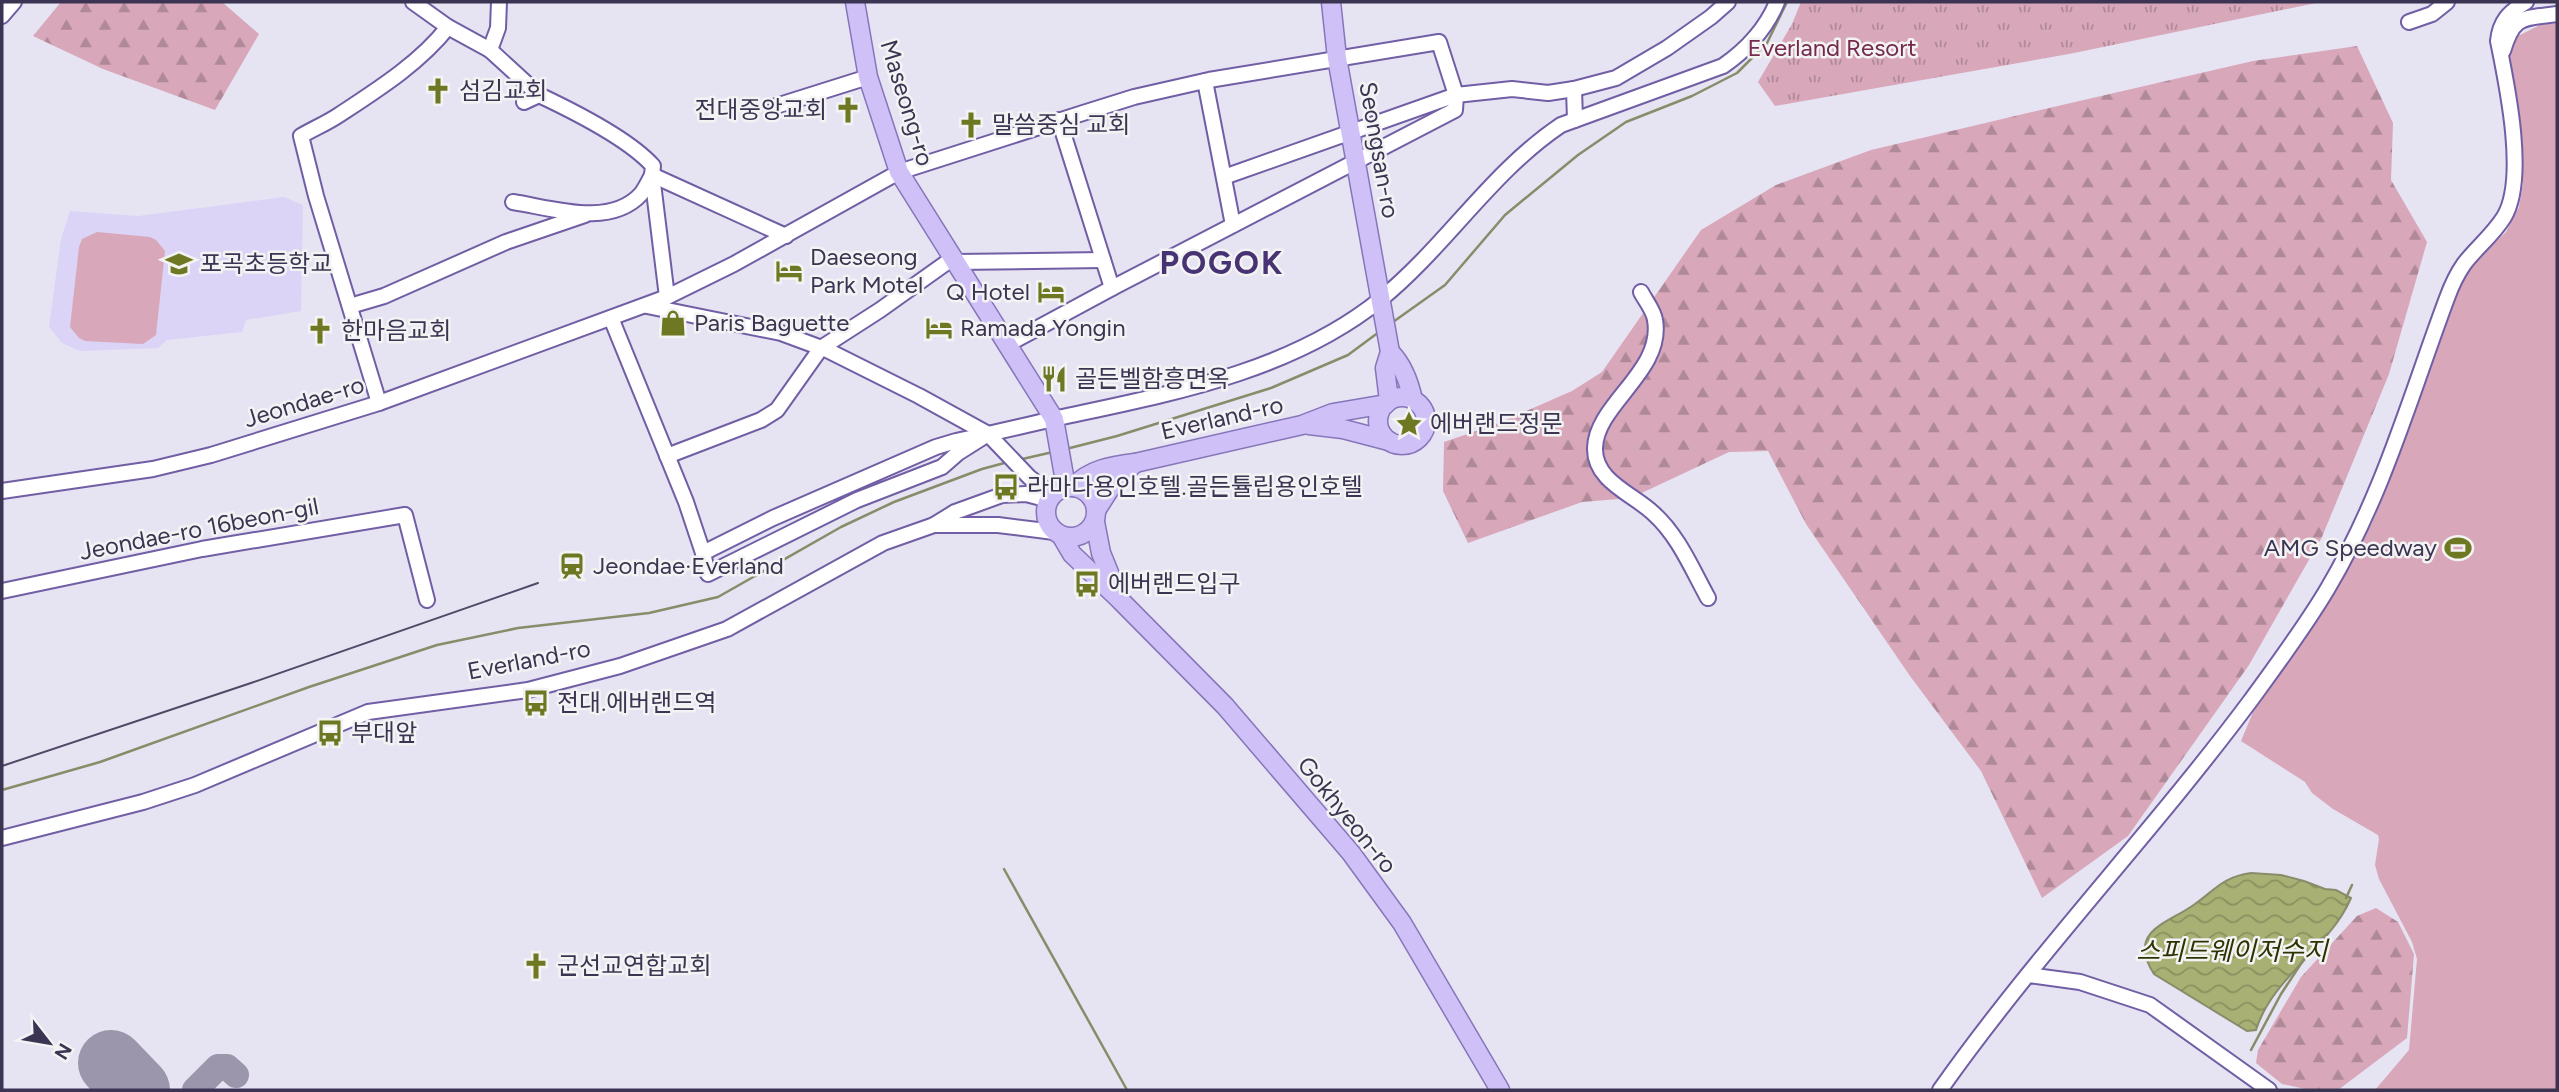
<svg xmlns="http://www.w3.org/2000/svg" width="2559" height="1092" font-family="Figtree,'Noto Sans KR',sans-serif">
	<defs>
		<pattern id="grass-tufts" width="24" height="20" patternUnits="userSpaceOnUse" patternTransform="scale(1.75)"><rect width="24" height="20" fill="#d8a7b9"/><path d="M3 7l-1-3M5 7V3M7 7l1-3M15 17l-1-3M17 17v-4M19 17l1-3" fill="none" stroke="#b08999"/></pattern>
		<pattern id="forest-firs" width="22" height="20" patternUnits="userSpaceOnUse" patternTransform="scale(1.75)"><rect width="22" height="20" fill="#d8a7b9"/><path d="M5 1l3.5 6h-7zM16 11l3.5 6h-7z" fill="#b08999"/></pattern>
		<pattern id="water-waves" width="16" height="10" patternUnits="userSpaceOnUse" patternTransform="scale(1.75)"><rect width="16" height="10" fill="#a8b173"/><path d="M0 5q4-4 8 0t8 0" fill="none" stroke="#8a9161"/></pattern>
	</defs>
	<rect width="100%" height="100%" fill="#e6e3f3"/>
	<path fill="#dbd4f6" d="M284 197 303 205 301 311 246 320 242 332 167 340 158 348 80 351 62 343 49 327 61 239 70 211 138 216Z"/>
	<path fill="url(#grass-tufts)" d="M1801 2H2321L2069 54 1775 106 1758 82 1792 24Z"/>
	<g fill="url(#forest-firs)">
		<path d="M61 2H222L259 34 215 110 103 69 33 36Z"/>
		<path d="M2357 46 2393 123 2391 180 2427 242 2389 374 2322 537 2249 665 2128 836 2042 898 1981 771 1910 676 1806 524 1768 451 1729 452 1631 498 1582 502 1468 543 1443 491 1444 442 1494 425 1572 391 1602 372 1701 230 1776 185 1871 150 2049 108 2253 61Z"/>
		<path d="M2376 908 2398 922 2414 954 2407 1038 2338 1090H2310L2282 1084 2256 1063 2258 1050 2301 977 2357 916Z"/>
	</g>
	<g fill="#d8a7b9">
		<path d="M2557 23V1090H2375L2409 1050 2417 959 2412 942 2379 879 2375 865 2379 839 2378 835 2333 809 2312 793 2305 782 2241 741 2261 693 2305 640 2372 523 2410 427 2466 270 2506 232 2519 207 2523 184 2508 41 2540 25Z"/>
		<path d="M97 232 150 237 156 240 165 251 156 335 143 344 85 341 79 338 70 327 79 247 82 239Z"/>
	</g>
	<path fill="url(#water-waves)" stroke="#888c69" stroke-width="2" d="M2251 873 2281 875 2304 881 2325 889 2336 890 2351 898C2329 949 2273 976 2256 1030L2247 1031 2154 974C2126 930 2168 924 2195 904 2216 889 2223 877 2251 873Z"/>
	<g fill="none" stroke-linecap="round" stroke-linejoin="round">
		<g stroke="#888c69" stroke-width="2.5">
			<path d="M1393 322 1445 285 1505 215 1578 155 1626 122 1692 96 1737 73 1767 43 1787 2"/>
			<path d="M1066 449 1117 436 1271 388 1348 355 1379 332"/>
			<path d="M1018 460 1053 452"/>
			<path d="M2 790 100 762 309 687 437 645 518 628 649 613 718 597 841 527 894 502 982 469 1008 462"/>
			<path d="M1004 869 1127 1090"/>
			<path d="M2346 898 2352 885"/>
			<path d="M2251 1050 2281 994 2306 956"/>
		</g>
		<path stroke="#9c96ac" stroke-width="26" d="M195 1090 218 1067H227L236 1075"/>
		<path stroke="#9c96ac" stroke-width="66" d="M111 1063 137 1090"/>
		<g stroke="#715ea4" stroke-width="18">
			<g id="minor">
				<path d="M413 2 448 27"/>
				<path d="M499 2 498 28 490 50 539 95"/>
				<path d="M2 16 14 2"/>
				<path d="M2409 22 2432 14 2447 2"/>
				<path d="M2503 51C2514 14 2523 19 2557 14"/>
				<path d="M1205 81 1233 225"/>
				<path d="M1574 89 1575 120"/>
				<path d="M524 102 539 95C573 111 629 139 653 166L652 175 667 297"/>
				<path d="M776 106 868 77"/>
				<path d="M1224 177 1456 95 1512 89 1548 93 1574 89 1616 78 1667 48 1711 17 1728 2"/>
				<path d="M513 202C552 208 610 228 641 194 645 189 649 181 652 175L786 236"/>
				<path d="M955 262 1103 260"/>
				<path d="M1641 292C1645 300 1654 311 1655 320 1664 371 1596 404 1595 448 1594 481 1633 494 1653 513 1678 535 1692 569 1708 598"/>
				<path d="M350 306 384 296 506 242 585 215"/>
				<path d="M647 306 781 333 827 350 919 396 988 434 1029 477 1052 495"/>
				<path d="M611 318 686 502 703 553"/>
				<path d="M1008 344 1112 288 1059 120"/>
				<path d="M379 403 316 196 301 136C313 129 327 123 339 115 377 90 420 63 448 27L490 50"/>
				<path d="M988 434 958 453 942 467 857 500 708 574 703 553 773 518 936 447 956 441C998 432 1039 422 1081 413 1185 391 1297 367 1381 299 1446 246 1491 172 1561 125L1723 66C1746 50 1766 29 1777 2"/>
				<path d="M667 456 761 420 777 410 821 348 880 310 953 258"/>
				<path d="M2 491 153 469 211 455 379 403 667 297 734 264 899 172 1083 113 1134 97 1209 80 1439 42 1456 95 1455 110 1112 288"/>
				<path d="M934 525H998L1054 532"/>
				<path d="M2 591 202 549 405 515 427 600"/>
				<path d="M2 838 143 802 195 785 368 712 528 690 620 666 727 629 883 543 934 525 955 512 1002 495 1026 494 1049 500"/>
				<path d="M2028 975 2080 982 2150 1005 2269 1090"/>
				<path d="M1940 1090C2036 954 2152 833 2251 700 2278 663 2305 627 2328 588 2383 495 2410 397 2447 298 2451 287 2457 274 2464 264 2476 248 2493 235 2504 217 2527 179 2507 85 2498 41 2500 21 2509 12 2526 2"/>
			</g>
		</g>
		<g stroke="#8775ba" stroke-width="21">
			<g id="major">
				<path d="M855 2 868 77 899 172 1054 419 1066 487"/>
				<path d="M1331 2 1337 58 1390 352 1385 368 1389 401"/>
				<path d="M1390 352C1403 365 1409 381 1413 400"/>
				<circle cx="1402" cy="421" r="24"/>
				<path d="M1309 425 1343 429 1389 441"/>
				<circle cx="1071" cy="512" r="25"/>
				<path d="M1073 487C1090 469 1111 466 1135 463L1302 425 1333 413 1386 404"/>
				<path d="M1097 509 1113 484 1135 463"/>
				<path d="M1095 522 1101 553 1118 595"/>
				<path d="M1062 537 1072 554 1119 599 1225 706 1351 853 1402 923 1500 1090"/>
			</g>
		</g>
		<use href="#minor" stroke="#fff" stroke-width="14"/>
		<use href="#major" stroke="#cfc1f7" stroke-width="18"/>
		<path stroke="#514966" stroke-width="2" d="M2 766 251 683 538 583"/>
	</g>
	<defs>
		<g id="church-bare" transform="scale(2.1)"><path d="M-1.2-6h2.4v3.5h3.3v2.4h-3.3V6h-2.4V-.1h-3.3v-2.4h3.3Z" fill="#6e7721" stroke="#f3f3f3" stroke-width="2.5" paint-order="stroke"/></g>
		<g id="school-bare" transform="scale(2.1)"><path d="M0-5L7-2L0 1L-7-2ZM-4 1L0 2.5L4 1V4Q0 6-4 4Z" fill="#6e7721" stroke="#f3f3f3" stroke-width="2.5" paint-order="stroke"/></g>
		<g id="hotel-bare" transform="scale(2.1)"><path d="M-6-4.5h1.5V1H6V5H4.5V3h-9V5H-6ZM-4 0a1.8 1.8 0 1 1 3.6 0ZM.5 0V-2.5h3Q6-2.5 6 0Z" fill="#6e7721" stroke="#f3f3f3" stroke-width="2.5" paint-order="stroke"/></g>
		<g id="shop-bare" transform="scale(2.1)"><path d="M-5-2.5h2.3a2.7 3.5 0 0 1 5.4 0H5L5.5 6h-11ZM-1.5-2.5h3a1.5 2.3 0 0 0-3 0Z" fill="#6e7721" stroke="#f3f3f3" stroke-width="2.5" paint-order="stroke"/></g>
		<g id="restaurant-bare" transform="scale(2.1)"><path d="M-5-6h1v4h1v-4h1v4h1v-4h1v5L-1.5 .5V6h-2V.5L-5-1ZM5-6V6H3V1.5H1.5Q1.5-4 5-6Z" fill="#6e7721" stroke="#f3f3f3" stroke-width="2.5" paint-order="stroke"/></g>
		<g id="sight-bare" transform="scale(2.1)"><path d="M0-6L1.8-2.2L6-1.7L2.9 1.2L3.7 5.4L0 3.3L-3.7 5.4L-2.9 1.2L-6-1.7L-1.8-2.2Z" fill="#6e7721" stroke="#f3f3f3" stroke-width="2.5" paint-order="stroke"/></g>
		<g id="bus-bare" transform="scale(2.1)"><path d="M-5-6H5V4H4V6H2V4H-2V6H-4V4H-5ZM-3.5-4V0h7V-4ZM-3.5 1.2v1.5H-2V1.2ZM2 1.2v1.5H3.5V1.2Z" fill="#6e7721" stroke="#f3f3f3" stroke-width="2.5" paint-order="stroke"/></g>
		<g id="stadium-bare" transform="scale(2.1)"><path d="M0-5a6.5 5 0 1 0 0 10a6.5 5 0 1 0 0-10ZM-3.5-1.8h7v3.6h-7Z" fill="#6e7721" stroke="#f3f3f3" stroke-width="2.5" paint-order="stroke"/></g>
		<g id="station-bare" transform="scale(2.1)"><path d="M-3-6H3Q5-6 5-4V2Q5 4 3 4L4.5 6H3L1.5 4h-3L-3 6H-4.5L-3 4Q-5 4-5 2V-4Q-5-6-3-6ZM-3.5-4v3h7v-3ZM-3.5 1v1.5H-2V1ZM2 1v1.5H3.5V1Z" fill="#6e7721" stroke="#f3f3f3" stroke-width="2.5" paint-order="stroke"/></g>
	</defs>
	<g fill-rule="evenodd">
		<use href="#church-bare" x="438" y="91"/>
		<use href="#church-bare" x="848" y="110"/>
		<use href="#church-bare" x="971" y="125"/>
		<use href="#school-bare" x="179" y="264"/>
		<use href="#hotel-bare" x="789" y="271"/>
		<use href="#hotel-bare" x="1051" y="292"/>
		<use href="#shop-bare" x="673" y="323"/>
		<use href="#hotel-bare" x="939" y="328"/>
		<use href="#church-bare" x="320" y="331"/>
		<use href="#restaurant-bare" x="1054" y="379"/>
		<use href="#sight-bare" x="1409" y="424"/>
		<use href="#bus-bare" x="1006" y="487"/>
		<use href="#stadium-bare" x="2458" y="548"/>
		<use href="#station-bare" x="572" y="566"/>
		<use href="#bus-bare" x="1087" y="584"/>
		<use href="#bus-bare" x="536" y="703"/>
		<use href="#bus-bare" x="330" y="733"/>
		<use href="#church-bare" x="536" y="966"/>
	</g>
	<g text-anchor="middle" stroke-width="5" stroke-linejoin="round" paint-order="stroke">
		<g font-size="24" fill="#75294c" stroke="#f3f3f3">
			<text x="1832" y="56">Everland Resort</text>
		</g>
		<g font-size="24" fill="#3c3453" stroke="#f3f3f3" text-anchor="start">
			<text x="459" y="99">섬김교회</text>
			<text x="827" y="118" text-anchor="end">전대중앙교회</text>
			<text x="992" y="133">말씀중심 교회</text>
			<text x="810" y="265">Daeseong<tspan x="810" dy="28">Park Motel</tspan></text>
			<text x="200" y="272">포곡초등학교</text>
			<text x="1030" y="300" text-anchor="end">Q Hotel</text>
			<text x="694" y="331">Paris Baguette</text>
			<text x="960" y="336">Ramada Yongin</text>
			<text x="341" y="339">한마음교회</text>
			<text x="1075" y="387">골든벨함흥면옥</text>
			<text x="1430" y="432">에버랜드정문</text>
			<text x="1027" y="495">라마다용인호텔.골든튤립용인호텔</text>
			<text x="2437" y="556" text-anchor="end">AMG Speedway</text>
			<text x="593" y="574">Jeondae·Everland</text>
			<text x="1108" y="592">에버랜드입구</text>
			<text x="557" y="711">전대.에버랜드역</text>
			<text x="351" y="741">부대앞</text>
			<text x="557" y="974">군선교연합교회</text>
		</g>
		<g font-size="24" fill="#3c3453" stroke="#f3f3f3">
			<text transform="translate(907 103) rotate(73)" y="8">Maseong-ro</text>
			<text transform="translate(1379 150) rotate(80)" y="8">Seongsan-ro</text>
			<text transform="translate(304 402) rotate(-17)" y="8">Jeondae-ro</text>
			<text transform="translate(1222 418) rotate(-13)" y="8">Everland-ro</text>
			<text transform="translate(199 529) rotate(-11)" y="8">Jeondae-ro 16beon-gil</text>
			<text transform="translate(529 660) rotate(-11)" y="8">Everland-ro</text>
			<text transform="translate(1347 815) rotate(51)" y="8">Gokhyeon-ro</text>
		</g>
		<g font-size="26" font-style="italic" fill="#2d3200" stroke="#f3f3f3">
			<text x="2232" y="960">스피드웨이저수지</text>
		</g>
		<g font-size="32" font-weight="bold" letter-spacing="2" fill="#473374" stroke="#f3f3f3">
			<text x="1222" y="274">POGOK</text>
		</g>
	</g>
	<rect width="2559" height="1092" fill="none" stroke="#3c3453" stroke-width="7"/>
	<g transform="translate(49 1043) rotate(121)" stroke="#f3f3f3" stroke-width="5" paint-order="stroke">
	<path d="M0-5L12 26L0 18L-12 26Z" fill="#3c3453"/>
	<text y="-10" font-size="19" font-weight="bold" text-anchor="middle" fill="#3c3453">N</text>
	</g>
</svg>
